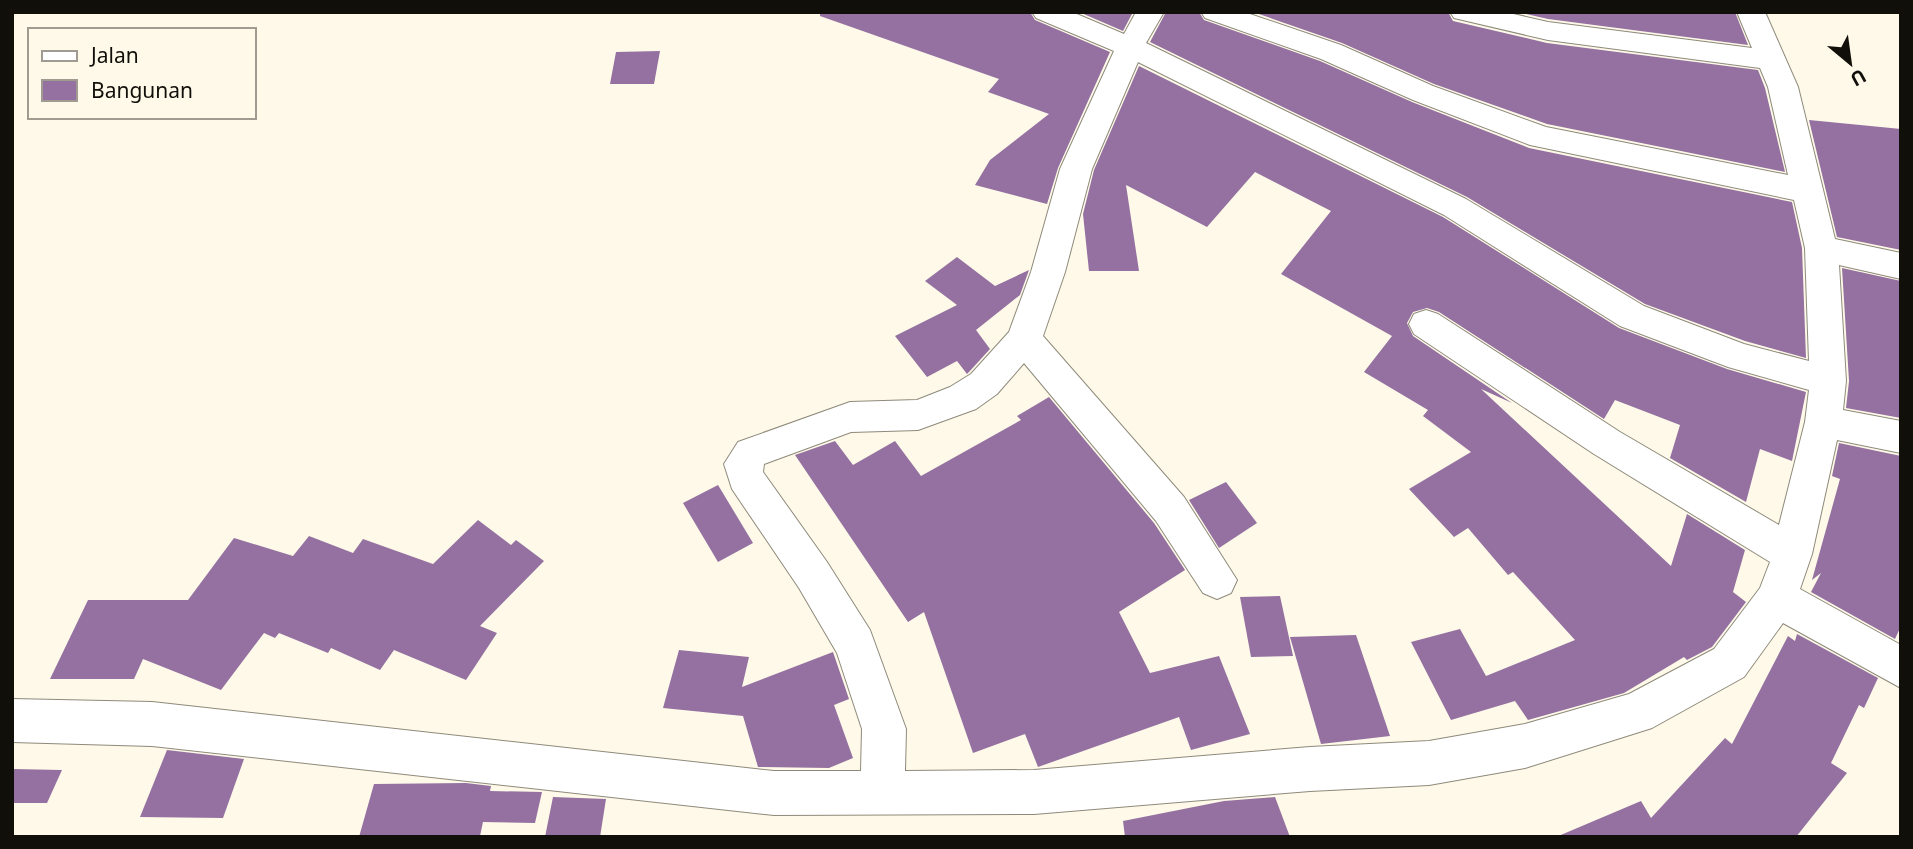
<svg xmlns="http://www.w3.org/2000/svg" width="1913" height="849" font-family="'Noto Sans',sans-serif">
	<rect width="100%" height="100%" fill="#fef9e9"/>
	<g fill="#9471a0">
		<path d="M820 12H1030L1035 20 1110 52 1058 168 1047 204 975 185 990 160 1049 114 988 92 999 79 820 16Z"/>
		<path d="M1079 12H1133L1123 31Z"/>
		<path d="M1166 12H1199L1204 20 1320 61 1412 102 1529 148 1792 202 1802 248 1806 358 1745 341 1645 304 1467 197 1150 42Z"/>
		<path d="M1253 12H1448L1453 21 1547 43 1758 70 1765 88 1785 172 1547 124 1434 84 1342 43Z"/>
		<path d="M1518 12H1735L1748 45 1548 19Z"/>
		<path d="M660 51 654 84H610L616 52Z"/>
		<path d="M1139 66 1443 217 1619 328 1727 369 1806 392 1792 461 1760 449 1746 502 1670 458 1680 425 1615 400 1604 419 1439 312 1427 308 1413 312 1407 323 1413 336 1512 403 1481 389 1671 566 1687 514 1745 550 1733 592 1746 602 1712 647 1687 660 1684 657 1624 693 1528 720 1515 701 1451 720 1411 642 1460 629 1486 676 1575 640 1513 572 1508 575 1468 528 1454 537 1409 489 1471 452 1423 416 1428 410 1364 372 1392 336 1281 274 1331 211 1255 172 1207 227 1126 185 1139 271H1089L1083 214 1094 170Z"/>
		<path d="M1809 120 1901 129V250L1837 237Z"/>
		<path d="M957 257 995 286 1029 270 1020 295 976 330 990 349 969 372 967 374 957 361 927 377 895 336 957 305 925 281Z"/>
		<path d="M1842 268 1901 281V418L1846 408 1849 381Z"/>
		<path d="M1049 397 1154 523 1185 570 1119 612 1150 673 1219 656 1250 734 1191 750 1179 717 1038 767 1025 734 973 753 924 612 908 622 795 455 835 441 853 465 895 441 921 476 1021 420 1017 416Z"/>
		<path d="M1839 443 1901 456V626L1895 639 1811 592 1821 573 1812 580 1840 479 1832 476Z"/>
		<path d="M1226 482 1257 523 1219 548 1189 500Z"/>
		<path d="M718 485 753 543 718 562 683 503Z"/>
		<path d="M478 520 511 545 516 540 544 561 480 626 497 633 466 680 394 650 380 670 331 648 328 653 279 633 275 638 264 633 221 690 143 659 134 679H50L88 600H188L234 538 293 556 309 536 353 553 363 539 433 564Z"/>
		<path d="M1280 596 1293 656 1251 657 1240 597Z"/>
		<path d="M1797 634 1878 678 1864 708 1859 705 1831 763 1847 773 1796 837H1556L1641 801 1651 818 1725 738 1732 744 1788 636 1795 641Z"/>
		<path d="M1356 635 1390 736 1321 744 1290 637Z"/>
		<path d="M679 650 749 657 742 687 833 652 849 699 834 705 853 758 829 768 758 767 743 716 663 708Z"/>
		<path d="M167 750 244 759 223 818 140 817Z"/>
		<path d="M12 769 62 770 47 803H12Z"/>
		<path d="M466 783 491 786 490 791 542 792 535 823 483 822 480 836 359 837 374 784Z"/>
		<path d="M553 797 606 799 600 837H545Z"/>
		<path d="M1275 797 1290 837H1125L1123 821 1224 801Z"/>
	</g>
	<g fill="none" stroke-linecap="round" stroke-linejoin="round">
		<g stroke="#8e8a7b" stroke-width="2">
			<path id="minor" d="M1032 12H1072L1124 34 1136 12H1164L1146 43 1466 199 1644 306 1744 344 1809 361 1805 248 1794 200 1530 145 1413 100 1321 59 1205 18 1201 12H1244L1341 45 1433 86 1546 127 1788 175 1768 87 1760 68 1548 40 1454 18 1450 12H1505L1548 22 1752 48 1737 12H1765L1798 87 1835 239 1901 253V279L1839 265 1846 381 1843 410 1901 421V453L1837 440 1812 554 1800 589 1901 645V688L1783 623 1744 677 1652 728 1525 768 1429 785 1310 791 1034 814 774 815 152 746 12 742V699L152 702 774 771H861L862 729 837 653 799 588 732 489 724 464 738 442 850 402 917 400 950 387 971 374 1009 332 1031 272 1060 169 1114 51 1036 18ZM1138 62 1444 215 1620 326 1728 367 1809 390 1805 422 1779 525 1620 432 1438 314 1426 310 1414 314 1409 324 1414 334 1594 454 1770 562 1760 588 1714 649 1629 694 1525 724 1429 741 1310 747 1034 770 905 771 906 729 870 630 827 562 763 472 764 464 851 432 918 430 976 409 997 394 1024 363 1156 521 1203 593 1217 599 1231 593 1237 580 1184 497 1043 336 1065 272 1092 169Z"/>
		</g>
		<use href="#minor" fill="#fff" fill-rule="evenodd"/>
	</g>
	<rect width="1913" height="849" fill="none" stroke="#110f0a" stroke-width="28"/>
	<rect x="28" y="28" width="228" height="91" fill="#fef9e9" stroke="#9f9b90" stroke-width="2"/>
	<rect x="42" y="51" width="35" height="10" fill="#ffffff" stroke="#9f9b90" stroke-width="2"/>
	<text x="91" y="63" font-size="21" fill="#110f0a">Jalan</text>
	<rect x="42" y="80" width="35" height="21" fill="#9471a0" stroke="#9f9b90" stroke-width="2"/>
	<text x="91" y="98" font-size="21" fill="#110f0a">Bangunan</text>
	<g transform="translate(1850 63) rotate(151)" stroke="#fef9e9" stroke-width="5" paint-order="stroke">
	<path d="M0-5L12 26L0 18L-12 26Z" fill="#110f0a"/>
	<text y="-10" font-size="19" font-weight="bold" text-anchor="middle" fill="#110f0a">U</text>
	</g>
</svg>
